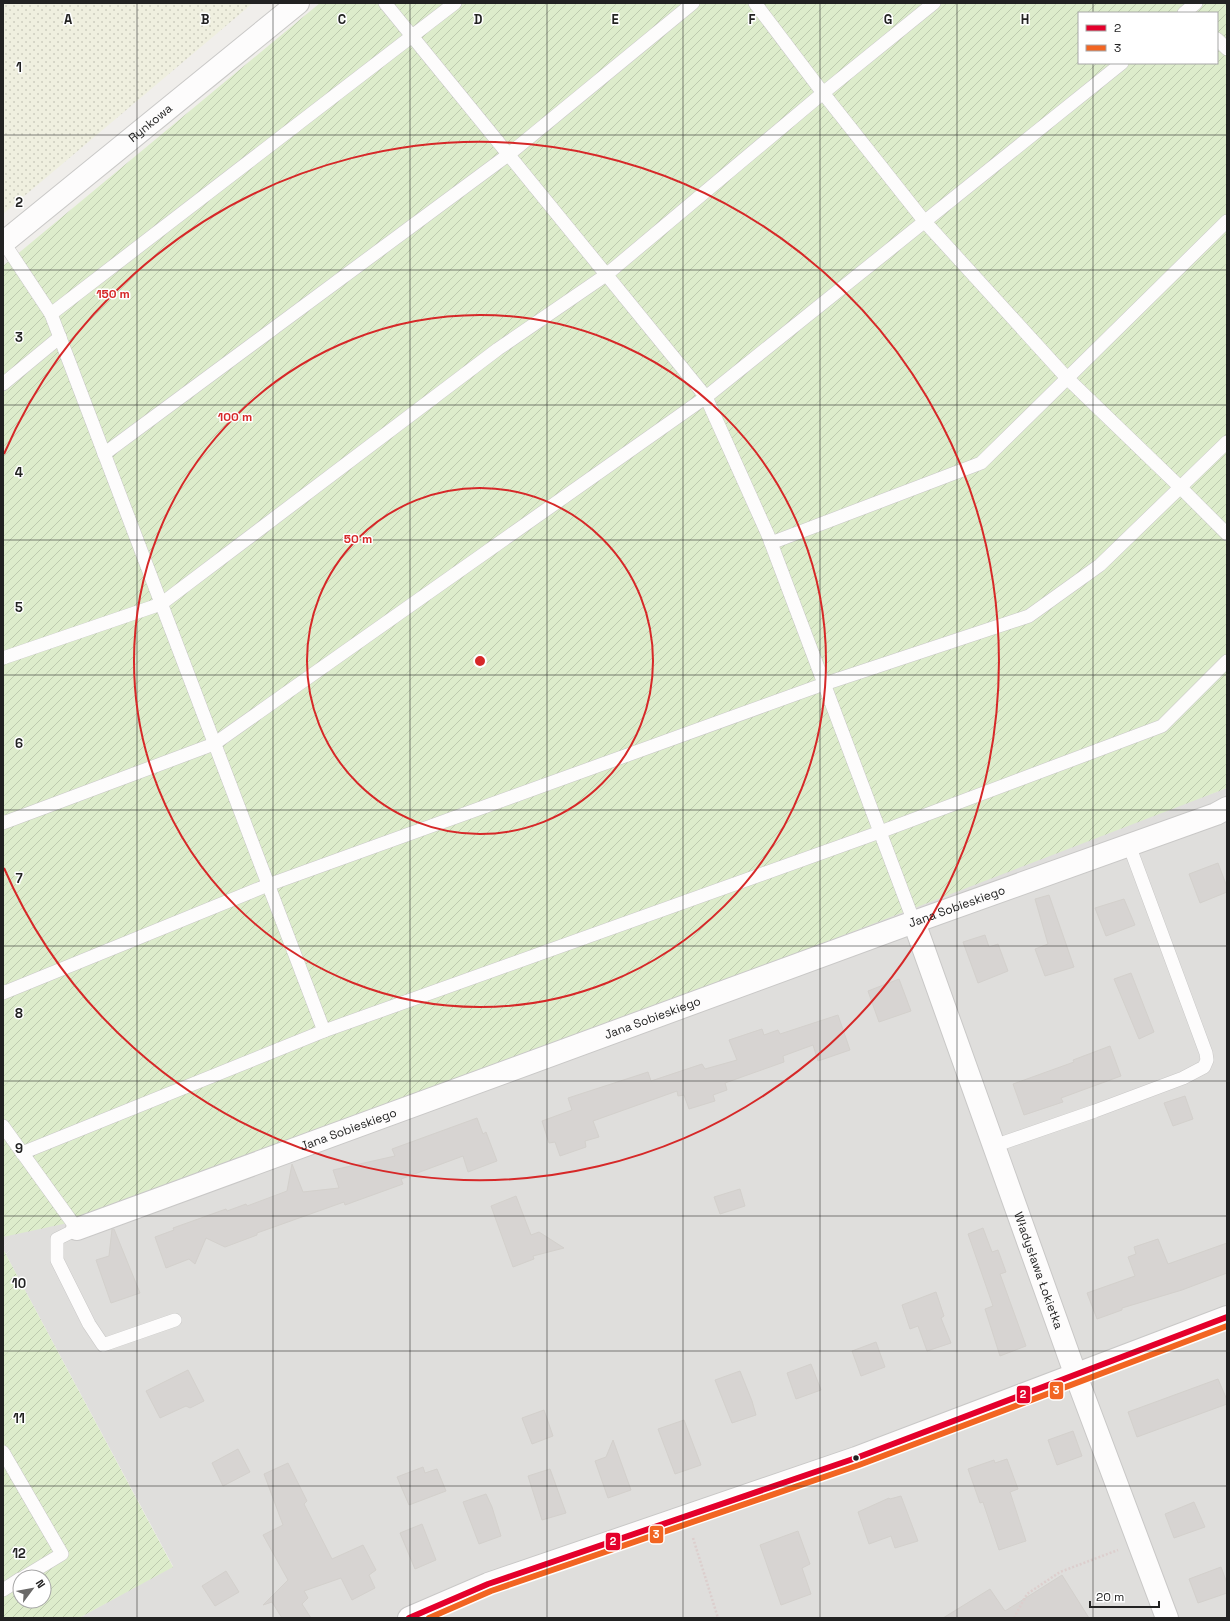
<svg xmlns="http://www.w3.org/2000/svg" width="1230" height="1621" font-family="'Space Grotesk',sans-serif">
	<defs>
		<pattern id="farmland-dots" width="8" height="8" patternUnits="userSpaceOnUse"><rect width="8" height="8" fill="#efefdf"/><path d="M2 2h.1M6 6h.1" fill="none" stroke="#cdcdbf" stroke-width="1.8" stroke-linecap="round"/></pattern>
		<pattern id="garden-furrows" width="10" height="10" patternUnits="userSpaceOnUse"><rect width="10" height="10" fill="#ddeccb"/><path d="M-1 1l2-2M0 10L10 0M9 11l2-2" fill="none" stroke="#bdcaae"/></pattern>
	</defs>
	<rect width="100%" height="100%" fill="#f0eeeb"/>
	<path fill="#dfdedc" d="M1227 788V1618H79L173 1566 3 1249V1236Z"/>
	<path fill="url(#farmland-dots)" d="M3 3H253L3 214Z"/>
	<g fill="url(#garden-furrows)" fill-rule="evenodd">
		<path d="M320 3H1227V788L128 1210 3 1237V266ZM1079 13H1217V63H1079Z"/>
		<path d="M3 1249 173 1567 79 1618H3ZM20 1577H44V1601H20Z"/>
	</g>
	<g fill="#d7d4d2" stroke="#d3d0cc">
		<path d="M1218 863 1227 887V892L1200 903 1189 874Z"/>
		<path d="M1049 895 1074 967 1045 976 1035 949 1048 944 1035 899Z"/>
		<path d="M1124 899 1135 925 1106 936 1095 908Z"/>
		<path d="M985 935 989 947 998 944 1008 971 978 983 963 942Z"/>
		<path d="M1131 973 1154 1032 1139 1039 1114 979Z"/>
		<path d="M899 979 911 1011 879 1022 868 991Z"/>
		<path d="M838 1015 850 1050 818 1061 813 1045 783 1056 784 1062 725 1083 727 1090 713 1095 715 1101 689 1109 684 1095 678 1096 677 1091 593 1121 599 1137 585 1141 586 1147 560 1156 555 1142 549 1143 542 1121 572 1110 568 1098 648 1072 651 1081 702 1064 705 1069 737 1060 729 1040 762 1029 764 1035 778 1030 780 1034Z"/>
		<path d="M1110 1046 1121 1076 1061 1098 1063 1102 1024 1115 1013 1084 1074 1062 1073 1060Z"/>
		<path d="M1185 1096 1193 1119 1173 1126 1164 1103Z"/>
		<path d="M477 1118 483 1134 486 1132 497 1161 468 1172 463 1156 401 1179 403 1184 345 1205 344 1202 257 1233V1235L225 1247 206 1238 195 1264 189 1259 166 1268 155 1237 174 1230 173 1228 226 1209 227 1211 246 1204 247 1206 287 1191 292 1164 303 1192 339 1188 333 1170 395 1156 392 1149Z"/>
		<path d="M740 1189 745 1206 720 1214 714 1197Z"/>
		<path d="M516 1196 531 1235 539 1232 564 1248 533 1256 534 1259 513 1267 491 1206Z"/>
		<path d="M983 1228 992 1252 998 1250 1006 1272 1000 1274 1026 1346 1000 1356 985 1309 993 1306 968 1234Z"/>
		<path d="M112 1229H114L140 1293 111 1303 96 1260 109 1256Z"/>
		<path d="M1158 1239 1168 1264 1227 1243V1273L1182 1290 1122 1308V1310L1097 1319 1087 1293 1135 1276 1128 1257 1136 1254 1134 1247Z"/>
		<path d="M936 1292 944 1316 941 1318 951 1343 927 1351 918 1326 910 1329 902 1305Z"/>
		<path d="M876 1342 885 1367 861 1376 852 1351Z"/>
		<path d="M811 1364 821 1390 796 1399 787 1373Z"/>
		<path d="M188 1370 204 1401 190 1408 186 1406 160 1418 146 1391Z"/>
		<path d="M740 1371 752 1401 756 1415 732 1423 715 1380Z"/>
		<path d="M1218 1379 1227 1400V1404L1137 1437 1128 1412Z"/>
		<path d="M544 1410 553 1436 532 1444 522 1418Z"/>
		<path d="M684 1420 701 1465 675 1474 658 1429Z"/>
		<path d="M1073 1431 1082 1456 1057 1465 1048 1440Z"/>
		<path d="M613 1440 631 1490 608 1498 595 1461 606 1457Z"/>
		<path d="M238 1449 250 1472 223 1486 212 1463Z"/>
		<path d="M1007 1459 1018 1489 1010 1492 1026 1541 999 1550 983 1502 980 1503 968 1469 994 1460 995 1463Z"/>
		<path d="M288 1463 307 1501 304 1504 332 1559 363 1545 376 1570 369 1575 375 1588 352 1600 341 1578 304 1591 308 1598 302 1604 311 1618H282L272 1602 263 1605 288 1580 263 1535 283 1525 264 1474Z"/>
		<path d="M423 1467 425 1473 437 1469 446 1491 409 1505 397 1477Z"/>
		<path d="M550 1469 566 1513 542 1520 528 1476Z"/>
		<path d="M486 1494 492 1507 501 1536 479 1544 463 1502Z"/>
		<path d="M901 1496 918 1541 895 1548 891 1536 869 1544 858 1512 889 1498 890 1499Z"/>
		<path d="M1194 1502 1205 1527 1174 1538 1165 1514Z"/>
		<path d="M422 1524 436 1560 415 1569 400 1533Z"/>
		<path d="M798 1531 810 1564 802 1568 811 1594 781 1605 760 1545Z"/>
		<path d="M1221 1567 1227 1583V1593L1198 1603 1189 1579Z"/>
		<path d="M226 1571 239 1592 215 1606 202 1586Z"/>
		<path d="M1062 1575 1089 1618H943L990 1589 1005 1611Z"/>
	</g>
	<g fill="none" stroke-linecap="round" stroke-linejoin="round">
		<g stroke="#c9c8c7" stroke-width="14">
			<g id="service">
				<path d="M385 3 706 397 768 535 914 922"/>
				<path d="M755 3 823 93 925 222 1067 378 1180 487 1227 534"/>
				<path d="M1184 13 1196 3"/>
				<path d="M1217 39 1227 49"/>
				<path d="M4 243 51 314 324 1031 880 832 1162 726 1227 661"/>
				<path d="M51 314 455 3"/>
				<path d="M3 384 60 337"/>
				<path d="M104 454 508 155 693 3"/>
				<path d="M771 543 981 463 1227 221"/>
				<path d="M3 658 161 604 498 349 606 275 823 93 934 3"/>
				<path d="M3 823 214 744 706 397 1122 63"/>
				<path d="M3 993 268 885 824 684 1029 616 1100 565 1227 442"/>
				<path d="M3 1126 77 1229 57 1239V1260L89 1324 103 1345 175 1320"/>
				<path d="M994 1146 1095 1111 1183 1078 1204 1067 1207 1060 1206 1053 1129 845"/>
				<path d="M22 1153 324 1031"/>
				<path d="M3 1452 62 1554 24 1577"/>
				<path d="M3 1590 20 1579"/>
			</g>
		</g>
		<g stroke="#c9c8c7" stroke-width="24">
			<g id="minor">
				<path id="s1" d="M3 243 298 3"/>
				<path id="s2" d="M914 922 1075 1373 1167 1618"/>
				<path id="s3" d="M77 1229 914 922 1216 814 1227 808"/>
				<path d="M409 1618 488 1584 856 1458 1227 1317"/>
			</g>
		</g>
		<g stroke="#dccecd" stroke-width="2.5" stroke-dasharray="2 2" stroke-linecap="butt">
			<path d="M693 1538 718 1618"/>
			<path d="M1014 1618 1027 1594 1060 1572 1118 1550"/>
		</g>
		<use href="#service" stroke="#fdfcfc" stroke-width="13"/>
		<use href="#minor" stroke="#fdfcfc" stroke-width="22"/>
		<g stroke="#fff" stroke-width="9">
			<path id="bus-1" d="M409 1618 488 1584 856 1458 1227 1317"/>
		</g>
		<g stroke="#fff" stroke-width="9">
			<path id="bus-2" d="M429 1618 491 1591 859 1465 1227 1326"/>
		</g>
		<use href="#bus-1" stroke="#e4002b" stroke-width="6"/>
		<use href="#bus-2" stroke="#f26522" stroke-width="6"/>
	</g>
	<path fill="none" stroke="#222" stroke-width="1" stroke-opacity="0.55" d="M137 3V1618M273 3V1618M410 3V1618M547 3V1618M683 3V1618M820 3V1618M957 3V1618M1093 3V13M1093 63V1618M3 135H1227M3 270H1227M3 405H1227M3 540H1227M3 675H1227M3 810H1227M3 946H1227M3 1081H1227M3 1216H1227M3 1351H1227M3 1486H1227"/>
	<g fill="none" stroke="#d62828" stroke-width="2">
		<circle cx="480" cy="661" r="173"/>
		<circle cx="480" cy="661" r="346"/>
		<path d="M4 454A519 519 0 1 1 4 868"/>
	</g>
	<circle fill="#222" stroke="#fff" stroke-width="1.5" cx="856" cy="1458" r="3.5"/>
	<g text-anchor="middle" stroke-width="3" stroke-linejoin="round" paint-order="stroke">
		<g font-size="12" fill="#222" stroke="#fff">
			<text dy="4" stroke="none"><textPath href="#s1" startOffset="190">Rynkowa</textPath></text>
			<text dy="4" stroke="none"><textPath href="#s3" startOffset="937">Jana Sobieskiego</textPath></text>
			<text dy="4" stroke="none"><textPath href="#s3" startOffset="613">Jana Sobieskiego</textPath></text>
			<text dy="4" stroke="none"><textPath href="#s3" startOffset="289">Jana Sobieskiego</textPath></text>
			<text dy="4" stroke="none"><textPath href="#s2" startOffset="370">Władysława Łokietka</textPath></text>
		</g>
	</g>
	<g font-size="13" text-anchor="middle" font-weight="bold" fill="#222" stroke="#fff" stroke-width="3" stroke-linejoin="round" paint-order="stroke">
		<text x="68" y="24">A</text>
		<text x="205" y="24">B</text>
		<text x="342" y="24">C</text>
		<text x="478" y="24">D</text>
		<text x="615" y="24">E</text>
		<text x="752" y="24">F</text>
		<text x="888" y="24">G</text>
		<text x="1025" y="24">H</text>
		<text x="19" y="72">1</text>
		<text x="19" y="207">2</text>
		<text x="19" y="342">3</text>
		<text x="19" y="477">4</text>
		<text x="19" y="612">5</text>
		<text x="19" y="748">6</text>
		<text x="19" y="883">7</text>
		<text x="19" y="1018">8</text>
		<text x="19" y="1153">9</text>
		<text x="19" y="1288">10</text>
		<text x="19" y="1423">11</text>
		<text x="19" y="1558">12</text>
	</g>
	<circle cx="480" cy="661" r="6" fill="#d62828" stroke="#fff" stroke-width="2"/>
	<g font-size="12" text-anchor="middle" font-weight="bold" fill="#d62828" stroke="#fff" stroke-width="3" stroke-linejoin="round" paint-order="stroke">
		<text x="113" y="298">150 m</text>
		<text x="235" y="421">100 m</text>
		<text x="358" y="543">50 m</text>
	</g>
	<g stroke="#fff" stroke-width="1.5">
		<rect x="1049" y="1381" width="15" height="19" rx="4" fill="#f26522"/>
		<rect x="1016" y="1385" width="15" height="19" rx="4" fill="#e4002b"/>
		<rect x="649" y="1525" width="15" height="19" rx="4" fill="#f26522"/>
		<rect x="605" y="1532" width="16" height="19" rx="4" fill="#e4002b"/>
	</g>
	<g font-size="11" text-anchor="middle" font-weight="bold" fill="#fff">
		<text x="1056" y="1394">3</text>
		<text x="1023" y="1398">2</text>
		<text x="656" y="1538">3</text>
		<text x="613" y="1545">2</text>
	</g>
	<rect width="1230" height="1621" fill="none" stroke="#222222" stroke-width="8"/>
	<rect x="1078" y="12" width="140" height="52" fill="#ffffff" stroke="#a7a7a7"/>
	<rect x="1086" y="25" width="20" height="6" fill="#e4002b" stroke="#a7a7a7"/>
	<text x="1114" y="32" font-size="12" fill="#222222">2</text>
	<rect x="1086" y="45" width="20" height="6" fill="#f26522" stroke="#a7a7a7"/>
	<text x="1114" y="52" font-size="12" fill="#222222">3</text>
	<g transform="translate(32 1589) rotate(58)"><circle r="19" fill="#ffffff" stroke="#a7a7a7"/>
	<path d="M0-3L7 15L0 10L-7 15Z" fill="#6a6968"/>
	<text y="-6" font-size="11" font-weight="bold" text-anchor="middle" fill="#222222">N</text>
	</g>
	<path d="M1090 1601v6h69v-6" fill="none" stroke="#222222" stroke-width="2"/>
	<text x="1096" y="1601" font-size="12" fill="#222222" stroke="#ffffff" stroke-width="3" paint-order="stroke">20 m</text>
</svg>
